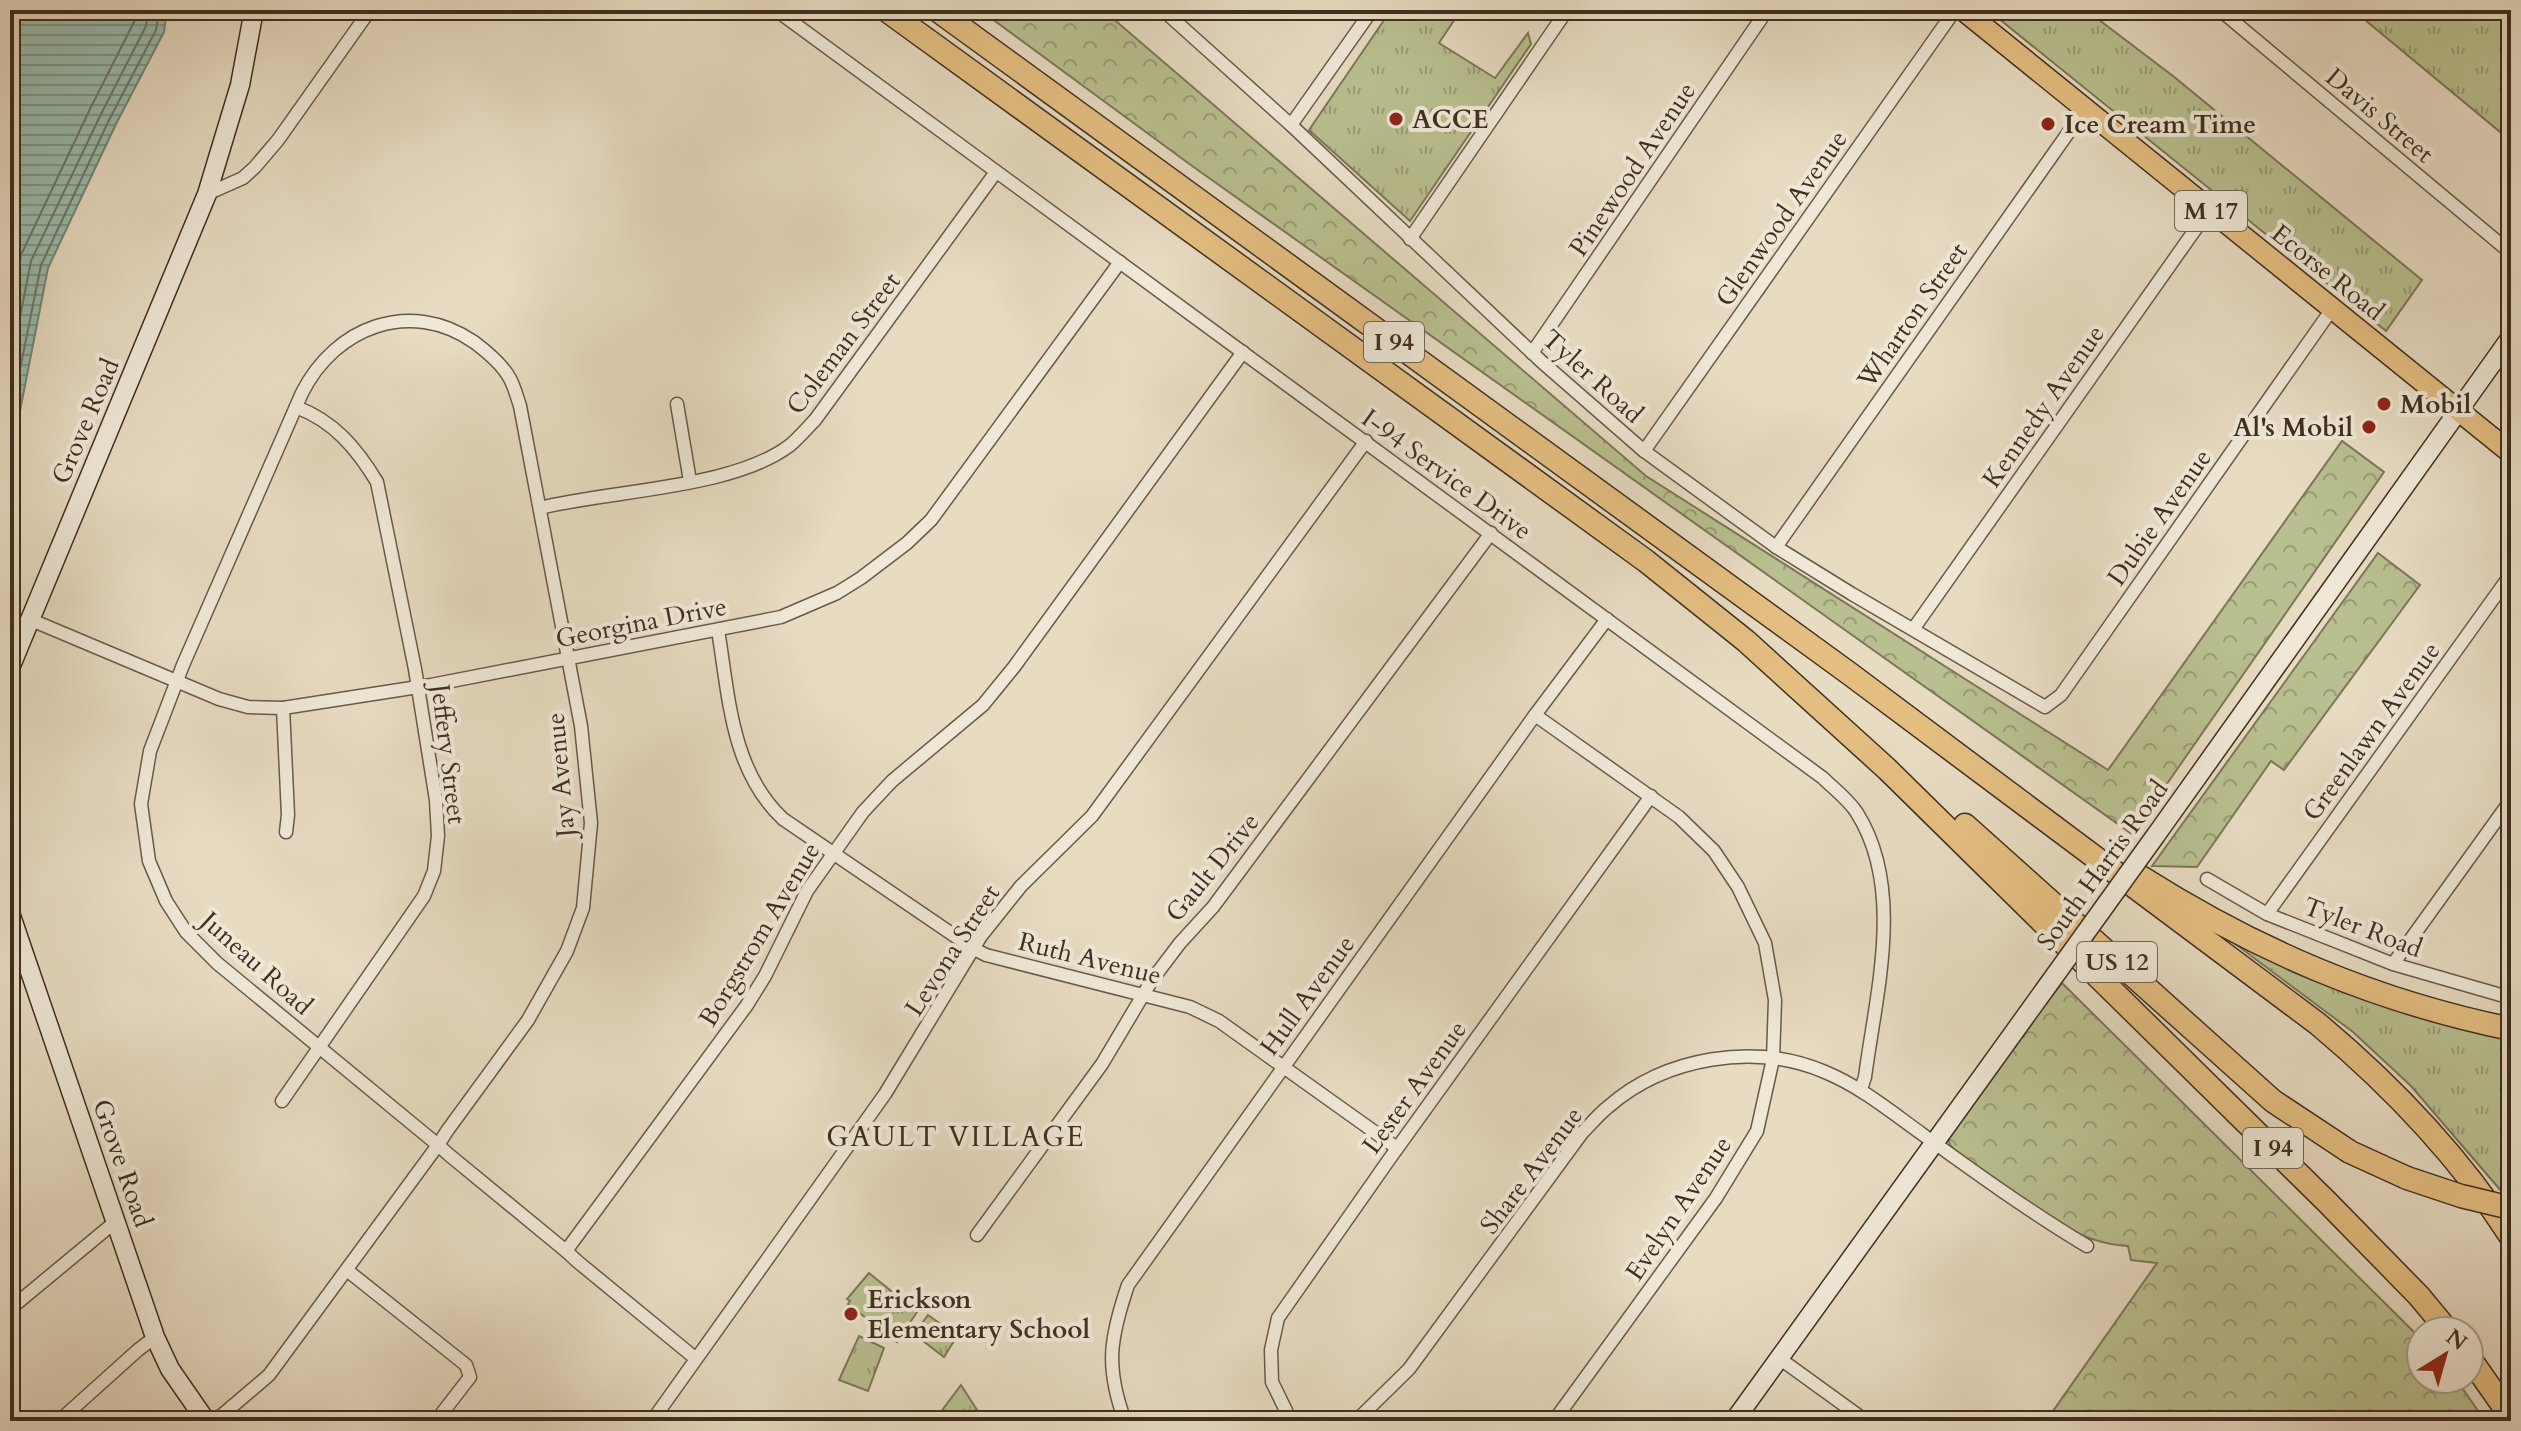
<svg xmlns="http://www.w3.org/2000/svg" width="2521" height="1431" font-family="Cardo,serif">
	<defs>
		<pattern id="grass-tufts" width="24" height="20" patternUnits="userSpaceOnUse" patternTransform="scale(2)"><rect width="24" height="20" fill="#b9bf90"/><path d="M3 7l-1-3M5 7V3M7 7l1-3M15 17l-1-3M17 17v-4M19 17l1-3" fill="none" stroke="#989c75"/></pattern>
		<pattern id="forest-crowns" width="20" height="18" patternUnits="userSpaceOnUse" patternTransform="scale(2)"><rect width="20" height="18" fill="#b9bf90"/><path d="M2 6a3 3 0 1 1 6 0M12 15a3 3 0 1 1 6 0" fill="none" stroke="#989c75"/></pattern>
		<pattern id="water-rules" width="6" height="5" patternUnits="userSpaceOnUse" patternTransform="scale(2)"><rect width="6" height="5" fill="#98bcae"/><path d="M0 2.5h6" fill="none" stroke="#7d998d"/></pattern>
	</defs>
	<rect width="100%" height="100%" fill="#e7dbc2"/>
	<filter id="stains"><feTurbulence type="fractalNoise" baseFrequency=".0025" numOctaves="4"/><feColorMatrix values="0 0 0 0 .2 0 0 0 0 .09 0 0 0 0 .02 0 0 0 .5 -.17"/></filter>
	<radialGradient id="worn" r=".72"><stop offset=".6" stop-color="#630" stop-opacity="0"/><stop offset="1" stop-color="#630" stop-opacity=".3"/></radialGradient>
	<g fill="url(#grass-tufts)" stroke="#7c7758" stroke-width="2">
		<path d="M1391 10H1461L1439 43 1495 78 1528 33 1531 44 1410 221 1309 130Z"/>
		<path d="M1988 10H2086L2173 76 2422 280 2386 331Z"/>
		<path d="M2353 10H2511V141Z"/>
		<path d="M2234 943 2337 987 2511 1039V1194L2502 1192 2411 1086 2353 1032Z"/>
		<path d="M869 1273 917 1312 897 1342 848 1304 850 1301 847 1299Z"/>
		<path d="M928 1315 957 1336 944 1357 914 1334Z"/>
		<path d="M859 1336 884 1348 868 1391 839 1380Z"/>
		<path d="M961 1385 984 1421H934Z"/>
	</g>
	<g fill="url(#forest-crowns)" stroke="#7c7758" stroke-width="2">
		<path d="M980 10H1103L1646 476 2108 770 2342 441 2384 472 2132 834 1188 163Z"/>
		<path d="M2378 553 2420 585 2284 770 2271 761 2197 867 2152 866Z"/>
		<path d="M2062 983 2421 1339V1379H2456L2485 1421H2046L2157 1263 2131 1260 2128 1246C2065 1244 2004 1185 1955 1150L1950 1145 1948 1138 2011 1048Z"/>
	</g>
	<path fill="url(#water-rules)" stroke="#748475" stroke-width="2" d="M10 10H167L164 32 116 124 48 268 18 421 10 496Z"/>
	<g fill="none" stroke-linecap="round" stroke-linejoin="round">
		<g stroke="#6c7666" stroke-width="2">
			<path d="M10 305 21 255 89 111 134 22 137 10"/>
			<path d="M10 368 31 261 100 116 146 26 149 10"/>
			<path d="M10 419 41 265 109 120 156 30 159 10"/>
		</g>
		<g stroke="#695a48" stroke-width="15">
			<g id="street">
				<path d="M776 10 1823 778C1834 789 1849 800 1857 813 1905 889 1876 993 1865 1077L1861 1089"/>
				<path d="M1163 10 1291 125 1542 362 1644 451 1776 547 1852 594 2045 707 2061 695 2332 309"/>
				<path d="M2220 10 2511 253"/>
				<path d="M1291 125 1372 10"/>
				<path d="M207 194 243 178 255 167 278 140 370 10"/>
				<path d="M1410 239 1567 10"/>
				<path d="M1532 353 1767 10"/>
				<path d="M677 404 690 481"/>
				<path d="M1644 451 1955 10"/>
				<path d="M540 508C611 490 731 489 789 446 798 439 807 428 815 420L996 172"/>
				<path d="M1776 547 2085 109"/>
				<path d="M29 619 219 699 248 707 283 708 431 685 781 617 837 593 861 578 907 543 931 520 1120 262"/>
				<path d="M1914 628 2209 210"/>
				<path d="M718 630C729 697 731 770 783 819L974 949 986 955 1190 1007 1219 1021 1397 1148"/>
				<path d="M283 708 288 815 286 832"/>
				<path d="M1535 715 1679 817 1714 851 1738 887 1765 943 1775 1000 1773 1059 1757 1131 1716 1198 1554 1421"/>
				<path d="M2207 879 2267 914 2393 964 2511 998"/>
				<path d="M2267 914 2511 574"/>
				<path d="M2393 964 2511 800"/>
				<path d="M282 1101 424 896 434 871 438 836 436 800 415 669 377 482C357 449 334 421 296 407"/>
				<path d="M977 1235 1102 1064 1152 980 1180 943 1213 907 1491 533"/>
				<path d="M566 1251 747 1005 765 976 807 891 863 812 892 781 983 705 1014 667 1243 352"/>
				<path d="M348 1271 466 1365 470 1377 436 1421"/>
				<path d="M10 1309 115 1222"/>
				<path d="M1779 1358 1866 1421"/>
				<path d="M59 1421 138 1350 155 1337"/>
				<path d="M215 1421 269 1375 438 1145 447 1131 528 1020 567 951 583 908 591 823 581 726 520 406C517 397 514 385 509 377 501 363 486 351 474 342 410 298 335 327 302 393L183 665 150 751 141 804 149 861 166 901 186 932 217 963 438 1145 448 1154 566 1251 578 1262 695 1358"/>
				<path d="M652 1421 885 1094 981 936 1021 886 1092 816 1366 441"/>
				<path d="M1125 1421C1105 1367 1110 1338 1128 1285L1535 715 1607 619"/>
				<path d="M1291 1421 1272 1382 1271 1350 1278 1318 1388 1161 1651 796"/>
				<path d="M1356 1421 1409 1369 1582 1133C1591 1124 1599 1114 1608 1107 1665 1057 1755 1042 1825 1072 1861 1087 1890 1111 1922 1134 1976 1173 2030 1212 2087 1246"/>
			</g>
		</g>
		<g stroke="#3f2f1f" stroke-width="21">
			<g id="secondary">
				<path d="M10 668 207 194 240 85 254 10"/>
				<path d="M2156 835 2511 337"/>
				<path d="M10 913 155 1337 170 1369 206 1421"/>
				<path d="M1734 1421 2048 985"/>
			</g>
		</g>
		<g stroke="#3f2f1f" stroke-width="23">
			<path id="primary" d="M1963 10 2511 453"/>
		</g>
		<g stroke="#3f2f1f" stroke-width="25">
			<g id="highway">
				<path d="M886 10 1646 561 1746 641 1887 769 2327 1202 2419 1296 2448 1331"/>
				<path d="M937 10 1850 674 2318 1024C2392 1086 2459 1156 2511 1237"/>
				<path d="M1965 825 2273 1101 2350 1152 2407 1178"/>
				<path d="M2141 877C2258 951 2375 1001 2511 1029"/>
				<path d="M2469 1357 2511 1417"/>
			</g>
		</g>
		<use href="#street" stroke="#efe8d7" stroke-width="12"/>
		<use href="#secondary" stroke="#efe8d7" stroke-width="18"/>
		<use href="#primary" stroke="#e4be81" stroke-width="20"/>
		<use href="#highway" stroke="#e4be81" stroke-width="22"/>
		<g stroke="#3f2f1f" stroke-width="21" stroke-linecap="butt">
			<path id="secondary-bridge" d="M2048 985 2156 835"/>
		</g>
		<g stroke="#3f2f1f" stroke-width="25" stroke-linecap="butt">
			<path id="highway-bridge" d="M2407 1178 2461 1196 2511 1208"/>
		</g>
		<use href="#secondary-bridge" stroke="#efe8d7" stroke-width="18"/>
		<use href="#highway-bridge" stroke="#e4be81" stroke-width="22"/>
	</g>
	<g fill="#8f2418" stroke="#efe8d7" stroke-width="3">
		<circle cx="1396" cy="119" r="8"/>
		<circle cx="2048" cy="124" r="8"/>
		<circle cx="2384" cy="404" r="8"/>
		<circle cx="2369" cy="427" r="8"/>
		<circle cx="851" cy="1314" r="8"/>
	</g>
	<g text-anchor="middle" stroke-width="8" stroke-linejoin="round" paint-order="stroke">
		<g fill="#efe8d7" stroke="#746656" stroke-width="2">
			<rect x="2175" y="191" width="72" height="40" rx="6"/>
			<rect x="1364" y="322" width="60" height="40" rx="6"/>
			<rect x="2077" y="942" width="80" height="40" rx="6"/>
			<rect x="2243" y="1128" width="60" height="40" rx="6"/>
		</g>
		<g font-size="24" font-weight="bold" fill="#3f2f1f">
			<text x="2211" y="219">M 17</text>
			<text x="1394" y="350">I 94</text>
			<text x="2117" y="970">US 12</text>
			<text x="2273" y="1156">I 94</text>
		</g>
		<g font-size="26" fill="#3f2f1f" stroke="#efe8d7">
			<text transform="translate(2380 115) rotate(40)" y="9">Davis Street</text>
			<text transform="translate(1632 169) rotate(-56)" y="9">Pinewood Avenue</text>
			<text transform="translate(1781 218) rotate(-55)" y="9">Glenwood Avenue</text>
			<text transform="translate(2328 272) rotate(39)" y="9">Ecorse Road</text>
			<text transform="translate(1912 315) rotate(-55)" y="9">Wharton Street</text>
			<text transform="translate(843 343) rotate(-53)" y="9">Coleman Street</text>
			<text transform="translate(1593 376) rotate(42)" y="9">Tyler Road</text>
			<text transform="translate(2043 406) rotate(-55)" y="9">Kennedy Avenue</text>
			<text transform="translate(85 421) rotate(-67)" y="9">Grove Road</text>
			<text transform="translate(1447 474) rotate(36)" y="9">I-94 Service Drive</text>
			<text transform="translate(2159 517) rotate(-55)" y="9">Dubie Avenue</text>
			<text transform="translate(641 622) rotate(-11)" y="9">Georgina Drive</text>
			<text transform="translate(2371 731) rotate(-54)" y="9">Greenlawn Avenue</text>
			<text transform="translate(449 754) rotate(83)" y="9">Jeffery Street</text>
			<text transform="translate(560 775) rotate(-95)" y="9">Jay Avenue</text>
			<text transform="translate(2102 865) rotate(-54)" y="9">South Harris Road</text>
			<text transform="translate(1212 867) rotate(-51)" y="9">Gault Drive</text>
			<text transform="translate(2363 927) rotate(21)" y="9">Tyler Road</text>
			<text transform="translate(759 934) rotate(-59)" y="9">Borgstrom Avenue</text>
			<text transform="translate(952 950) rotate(-57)" y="9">Levona Street</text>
			<text transform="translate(1090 958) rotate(14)" y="9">Ruth Avenue</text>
			<text transform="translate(257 963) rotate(42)" y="9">Juneau Road</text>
			<text transform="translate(1307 995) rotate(-54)" y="9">Hull Avenue</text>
			<text transform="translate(1414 1087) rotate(-54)" y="9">Lester Avenue</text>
			<text transform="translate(123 1163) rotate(71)" y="9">Grove Road</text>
			<text transform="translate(1531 1170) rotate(-53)" y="9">Share Avenue</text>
			<text transform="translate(1678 1208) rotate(-56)" y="9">Evelyn Avenue</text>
		</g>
		<g font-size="26" font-weight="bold" fill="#3f2f1f" stroke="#efe8d7" text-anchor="start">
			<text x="1412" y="128">ACCE</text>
			<text x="2064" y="133">Ice Cream Time</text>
			<text x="2400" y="413">Mobil</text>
			<text x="2353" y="436" text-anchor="end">Al's Mobil</text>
			<text x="867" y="1308">Erickson<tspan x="867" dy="30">Elementary School</tspan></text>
		</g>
		<g font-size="28" letter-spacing="2" fill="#3f2f1f" stroke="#efe8d7">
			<text x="956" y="1146">GAULT VILLAGE</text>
		</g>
	</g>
	<rect width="2521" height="1431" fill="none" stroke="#e7dbc2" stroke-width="40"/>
	<rect x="12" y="12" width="2497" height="1407" fill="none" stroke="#3f2f1f" stroke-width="4"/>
	<rect x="20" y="20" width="2481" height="1391" fill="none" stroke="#3f2f1f" stroke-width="2"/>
	<g transform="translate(2445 1355) rotate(37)"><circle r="38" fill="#efe8d7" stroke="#a99e8d" stroke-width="2"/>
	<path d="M0-6L14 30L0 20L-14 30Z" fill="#8f2418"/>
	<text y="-12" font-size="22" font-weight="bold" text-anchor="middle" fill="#3f2f1f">N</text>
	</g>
	<rect width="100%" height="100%" filter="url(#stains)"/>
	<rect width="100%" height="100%" fill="url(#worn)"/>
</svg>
